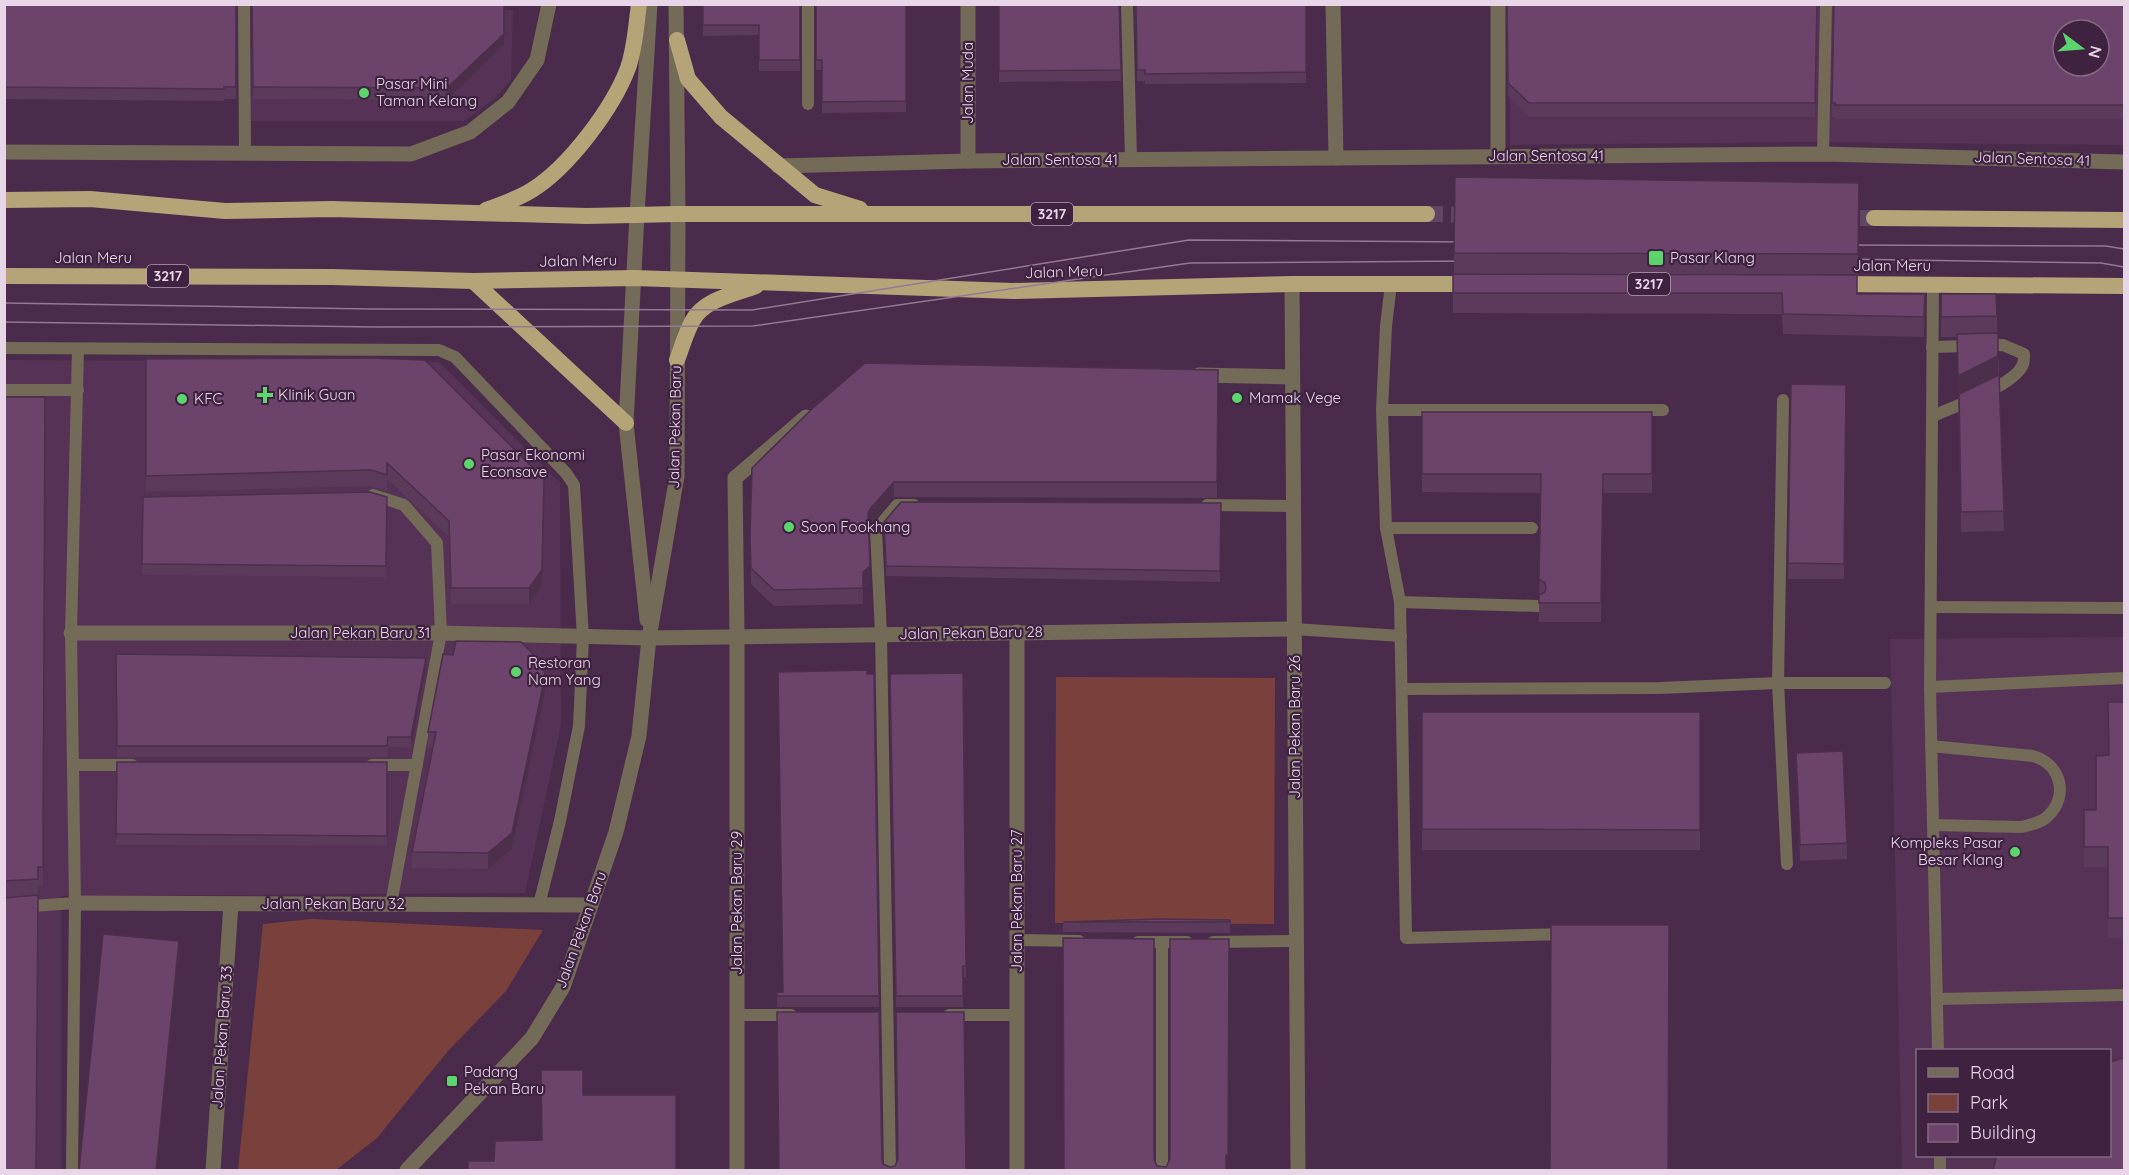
<svg xmlns="http://www.w3.org/2000/svg" width="2129" height="1175" font-family="Quicksand,sans-serif">
	<rect width="100%" height="100%" fill="#4a2b4b"/>
	<g fill="#563257" fill-rule="evenodd">
		<path d="M1508 5H2124V145L1812 142 1510 145ZM2063 30H2099V66H2063Z"/>
		<path d="M252 9 513 10 511 80 495 98 464 121H251Z"/>
		<path d="M5 360 439 362 560 483 561 725 525 893 61 896V1170H5Z"/>
		<path d="M2124 637V1170H1902L1890 639ZM1918 1050H2110V1156H1918Z"/>
	</g>
	<g fill="#7a413c">
		<path d="M1056 677 1275 678 1274 924 1055 923Z"/>
		<path d="M311 919 543 930 506 991 448 1051 377 1138 336 1170H238L263 924Z"/>
	</g>
	<g fill="none" stroke-linecap="round" stroke-linejoin="round">
		<g stroke="#624463" stroke-width="16" stroke-dasharray="16 8" stroke-linecap="butt">
			<path d="M1427 214 1477 215"/>
			<path d="M1836 218H1874"/>
		</g>
		<g stroke="#736a57" stroke-width="12">
			<path d="M244 4 245 153"/>
			<path d="M808 4V104"/>
			<path d="M1127 4 1131 160"/>
			<path d="M1823 154 1826 4"/>
			<path d="M1391 284 1386 326 1382 410 1386 528 1400 602 1406 938 1568 934"/>
			<path d="M1933 284 1930 687 1938 1050"/>
			<path d="M4 348 439 350 455 357 566 473 574 485 583 637 579 726 560 821 539 905"/>
			<path d="M4 390H78"/>
			<path d="M1382 410H1663"/>
			<path d="M1932 416C1952 408 2016 385 2023 364 2024 362 2024 355 2024 354L2003 345 1932 347"/>
			<path d="M373 495 404 505 437 543 441 633 391 904"/>
			<path d="M1207 505 1293 506"/>
			<path d="M1386 528H1532"/>
			<path d="M1400 602 1538 606"/>
			<path d="M1931 607 2124 608"/>
			<path d="M1294 629 1401 636"/>
			<path d="M1930 687 2124 678"/>
			<path d="M1402 689 1659 688 1778 683 1783 400"/>
			<path d="M1931 746 2033 756C2061 764 2069 796 2048 816 2041 823 2030 825 2021 827L1933 825"/>
			<path d="M73 765H132"/>
			<path d="M372 765H417"/>
			<path d="M1787 864 1778 683H1885"/>
			<path d="M4 908 75 903"/>
			<path d="M1018 940 1079 941"/>
			<path d="M1138 942H1187"/>
			<path d="M1162 942V1170"/>
			<path d="M1213 942 1296 941"/>
			<path d="M1937 999 2124 995"/>
			<path d="M737 1015H791"/>
			<path d="M949 1015H1017"/>
			<path d="M1940 1156V1170"/>
			<path d="M72 1170 75 903 71 633 78 349"/>
			<path d="M890 1170 881 634 876 530 897 505H914"/>
		</g>
		<g stroke="#736a57" stroke-width="15">
			<path d="M676 4 678 214"/>
			<path d="M1333 4 1336 158"/>
			<path d="M4 152 411 154 470 132 508 102 537 60 549 4"/>
			<path d="M1498 156V4"/>
			<path d="M968 161V4"/>
			<path d="M778 166 968 161 1823 154 2124 162"/>
			<path d="M637 215 650 4"/>
			<path d="M1292 284 1298 1170"/>
			<path d="M1199 375 1292 377"/>
			<path d="M71 633H441L649 638 1294 629"/>
			<path d="M75 903 591 905"/>
			<path d="M213 1170 231 904"/>
			<path d="M737 1170V636L735 478 806 417"/>
			<path d="M1017 1170V632"/>
		</g>
		<g stroke="#736a57" stroke-width="15">
			<path d="M637 215 626 423 647 620"/>
			<path d="M407 1170 532 1038 563 987 616 832 639 736 649 638 677 476 678 214"/>
		</g>
		<g stroke="#b6a479" stroke-width="16">
			<path d="M677 40 688 79 721 117 815 195 860 209"/>
			<path d="M4 200 90 199 225 211 332 209 587 216 678 214H1427"/>
			<path d="M486 210C502 204 518 199 532 190 569 167 613 108 628 68 635 48 636 26 639 4"/>
			<path d="M1874 218 2124 220"/>
			<path d="M4 276 332 277 473 281 635 278 1013 291 1292 284H1476"/>
			<path d="M473 281 626 423"/>
			<path d="M1835 284 2124 286"/>
			<path d="M677 360C682 347 686 332 693 320 705 299 735 294 756 286"/>
		</g>
		<g stroke="#937993" stroke-width="1.5">
			<path d="M1841 245 2106 246 2124 249"/>
			<path d="M1843 259 2101 263 2124 267"/>
			<path d="M4 303 371 309 752 310 1189 240 1469 242"/>
			<path d="M4 322 375 327 753 326 1190 263 1471 261"/>
		</g>
	</g>
	<g fill="#5c3a5c">
		<path d="M4 4H236V99H224V101L4 99Z"/>
		<path d="M252 4H504V45L447 100 253 99Z"/>
		<path d="M703 4H800V71H759V35L703 36Z"/>
		<path d="M816 4H906V112L822 113V70H816Z"/>
		<path d="M999 4H1119L1121 81 999 82Z"/>
		<path d="M1135 4H1306V83L1145 84V81H1137Z"/>
		<path d="M1507 4H1818L1815 117H1529L1508 96Z"/>
		<path d="M1834 4H2124V119H1835V117H1832Z"/>
		<path d="M1455 177 1859 183 1858 275 1454 274Z"/>
		<path d="M1453 274 1857 294H1925L1924 337 1783 334 1782 314 1453 313Z"/>
		<path d="M1941 294 1997 316 2004 531 1961 532 1957 337H1941Z"/>
		<path d="M370 358 542 586 529 604H451L449 537 387 479V491L371 486 146 492V359Z"/>
		<path d="M1218 370 1217 498 894 497 870 525 868 528 870 582 863 588V604L774 606 751 584 750 537 752 468Z"/>
		<path d="M1791 384 1846 385 1844 579H1788Z"/>
		<path d="M4 397H45L43 886H38L36 1170H4Z"/>
		<path d="M1422 412H1652V493H1603L1601 622H1539L1540 493 1422 492Z"/>
		<path d="M143 497H387L386 577 142 575Z"/>
		<path d="M1221 503 1220 582 886 576 884 522Z"/>
		<path d="M116 654 426 669 411 748 388 747 387 757H117Z"/>
		<path d="M963 673 966 977H963V1007H896L890 674Z"/>
		<path d="M867 674H874L879 1007H777V992H783Z"/>
		<path d="M545 692 512 849 488 869 412 868V852L433 748H428V732Z"/>
		<path d="M2124 702V938H2108V867H2084V810H2096L2108 755Z"/>
		<rect x="1422" y="712" width="278" height="138"/>
		<path d="M1796 753 1847 843V859L1800 861Z"/>
		<path d="M117 762H387V846L116 845Z"/>
		<path d="M1230 920V933L1063 932V922Z"/>
	</g>
	<g fill="#4b2f4b">
		<path d="M504 34V45L447 100V88Z"/>
		<path d="M1998 356V377L1958 397V376Z"/>
		<path d="M544 479 542 586 529 604V588Z"/>
		<path d="M894 482V497L870 525 868 530V514L870 509Z"/>
		<path d="M870 566V582L863 588V572Z"/>
		<path d="M426 658V669L411 748V737Z"/>
		<path d="M545 676V692L512 849 488 869V853Z"/>
		<path d="M179 941V952L157 1170H156Z"/>
	</g>
	<g fill="#6b436b" stroke="#4b2f4b" stroke-width="1.5" fill-rule="evenodd">
		<path d="M4 4H236V87H224V89L4 87Z"/>
		<path d="M252 4H504V34L447 88 253 87Z"/>
		<path d="M703 4H800V60H759V25H703Z"/>
		<path d="M816 4H906V101L822 102V60H816Z"/>
		<path d="M999 4H1119L1121 70 999 71Z"/>
		<path d="M1136 4H1306V72L1145 74V70H1137Z"/>
		<path d="M1507 4H1817L1815 103H1529L1508 83Z"/>
		<path d="M1834 4H2124V105H1835V103H1832ZM2063 30H2099V66H2063Z"/>
		<path d="M1455 177 1859 183 1858 254 1454 253Z"/>
		<path d="M1453 274 1857 275V294H1925L1924 317 1783 314 1782 293H1453Z"/>
		<path d="M1941 294H1996L1997 316 1941 317Z"/>
		<path d="M1998 333V356L1958 376 1957 334Z"/>
		<path d="M370 358 425 360 544 479 542 570 529 588H451L449 521 387 463V475L371 470 146 476V359Z"/>
		<path d="M865 363 1218 370 1217 482H894L870 509 868 514 870 566 863 572V588L774 590 751 568 750 537 752 468 813 408Z"/>
		<path d="M1999 375 2004 511 1961 512 1959 394Z"/>
		<path d="M1791 384 1846 385 1844 564 1788 563Z"/>
		<path d="M4 397H45L43 867H38V879L4 881Z"/>
		<path d="M1422 412H1652V474H1603L1601 603H1539V595L1545 592 1546 587 1545 583 1539 579 1541 474H1422Z"/>
		<path d="M370 492 387 497 386 566 142 564 143 497Z"/>
		<path d="M901 502 1221 503 1220 571 886 566 884 522Z"/>
		<path d="M456 641 521 642 543 664 545 676 512 833 488 853 412 852 436 732H428L443 654 453 655Z"/>
		<path d="M116 654 426 658 411 737H388L387 746H117Z"/>
		<path d="M867 670V674H874L879 996H777V992H783L778 672Z"/>
		<path d="M963 673 966 966H963V996H896L890 674Z"/>
		<path d="M2108 702H2124V918H2108V847H2084V810H2096V756L2109 755Z"/>
		<path d="M1422 712H1700V830L1422 829Z"/>
		<path d="M1843 751 1847 843 1800 845 1796 753Z"/>
		<path d="M117 762H387V836L116 834Z"/>
		<path d="M38 895 36 1170H4V898Z"/>
		<path d="M1159 919 1230 920V922H1063Z"/>
		<path d="M1551 925H1669L1668 1170H1550Z"/>
		<path d="M103 934 179 941 156 1170H79Z"/>
		<path d="M1063 938 1154 939V1159L1157 1166 1166 1167 1170 1159V939H1229L1228 1155H1226V1170H1064Z"/>
		<path d="M777 1012H879L882 1159 883 1164 890 1167 895 1166 898 1159 896 1012H964L966 1170H779Z"/>
		<path d="M2124 1058V1170H1993L1997 1155H2109V1062Z"/>
		<path d="M541 1070H583V1095H676V1170H468V1161H494L495 1141 542 1140Z"/>
	</g>
	<g fill="#5cd56d" stroke="#3f2140" stroke-width="2">
		<circle cx="364" cy="93" r="6"/>
		<rect x="1648" y="250" width="16" height="16" rx="3"/>
		<path d="M262 386h6v6h6v6h-6v6h-6v-6h-6v-6h6z"/>
		<circle cx="1237" cy="398" r="6"/>
		<circle cx="182" cy="399" r="6"/>
		<circle cx="469" cy="464" r="6"/>
		<circle cx="789" cy="527" r="6"/>
		<circle cx="516" cy="672" r="6"/>
		<circle cx="2015" cy="852" r="6"/>
		<rect x="446" y="1075" width="12" height="12" rx="3"/>
	</g>
	<g text-anchor="middle" stroke-width="4.5" stroke-linejoin="round" paint-order="stroke">
		<g fill="#3f2140" stroke="#b59fb6" stroke-width="1.5">
			<rect x="1031" y="203" width="42" height="22" rx="4.5"/>
			<rect x="147" y="265" width="42" height="22" rx="4.5"/>
			<rect x="1628" y="273" width="42" height="22" rx="4.5"/>
		</g>
		<g font-size="14" font-weight="bold" fill="#e8d5e8">
			<text x="1052" y="219">3217</text>
			<text x="168" y="281">3217</text>
			<text x="1649" y="289">3217</text>
		</g>
		<g font-size="15" fill="#e8d5e8" stroke="#3f2140">
			<text transform="translate(968 83) rotate(-90)" y="5">Jalan Muda</text>
			<text x="1546" y="161">Jalan Sentosa 41</text>
			<text transform="translate(2032 159) rotate(2)" y="5">Jalan Sentosa 41</text>
			<text x="1060" y="165">Jalan Sentosa 41</text>
			<text x="93" y="263">Jalan Meru</text>
			<text transform="translate(578 261) rotate(-1)" y="5">Jalan Meru</text>
			<text x="1892" y="271">Jalan Meru</text>
			<text transform="translate(1064 272) rotate(-2)" y="5">Jalan Meru</text>
			<text transform="translate(675 427) rotate(-89)" y="5">Jalan Pekan Baru</text>
			<text x="360" y="638">Jalan Pekan Baru 31</text>
			<text transform="translate(971 633) rotate(-1)" y="5">Jalan Pekan Baru 28</text>
			<text transform="translate(1295 727) rotate(-90)" y="5">Jalan Pekan Baru 26</text>
			<text transform="translate(1017 901) rotate(-90)" y="5">Jalan Pekan Baru 27</text>
			<text transform="translate(737 903) rotate(-90)" y="5">Jalan Pekan Baru 29</text>
			<text x="333" y="909">Jalan Pekan Baru 32</text>
			<text transform="translate(581 930) rotate(-70)" y="5">Jalan Pekan Baru</text>
			<text transform="translate(222 1037) rotate(-86)" y="5">Jalan Pekan Baru 33</text>
		</g>
		<g font-size="15" fill="#e8d5e8" stroke="#3f2140" text-anchor="start">
			<text x="376" y="89">Pasar Mini<tspan x="376" dy="17">Taman Kelang</tspan></text>
			<text x="1670" y="263">Pasar Klang</text>
			<text x="278" y="400">Klinik Guan</text>
			<text x="1249" y="403">Mamak Vege</text>
			<text x="194" y="404">KFC</text>
			<text x="481" y="460">Pasar Ekonomi<tspan x="481" dy="17">Econsave</tspan></text>
			<text x="801" y="532">Soon Fookhang</text>
			<text x="528" y="668">Restoran<tspan x="528" dy="17">Nam Yang</tspan></text>
			<text x="2003" y="848" text-anchor="end">Kompleks Pasar<tspan x="2003" dy="17">Besar Klang</tspan></text>
			<text x="464" y="1077">Padang<tspan x="464" dy="17">Pekan Baru</tspan></text>
		</g>
	</g>
	<rect width="2129" height="1175" fill="none" stroke="#e8d5e8" stroke-width="12"/>
	<rect x="1916" y="1049" width="195" height="108" fill="#3f2140" stroke="#836983" stroke-width="1.5"/>
	<rect x="1928" y="1068" width="30" height="9" fill="#736a57" stroke="#836983" stroke-width="1.5"/>
	<text x="1970" y="1079" font-size="18" fill="#e8d5e8">Road</text>
	<rect x="1928" y="1094" width="30" height="18" fill="#7a413c" stroke="#836983" stroke-width="1.5"/>
	<text x="1970" y="1109" font-size="18" fill="#e8d5e8">Park</text>
	<rect x="1928" y="1124" width="30" height="18" fill="#6b436b" stroke="#836983" stroke-width="1.5"/>
	<text x="1970" y="1139" font-size="18" fill="#e8d5e8">Building</text>
	<g transform="translate(2081 48) rotate(106)"><circle r="28" fill="#3f2140" stroke="#836983" stroke-width="1.5"/>
	<path d="M0-4.5L10 22L0 15L-10 22Z" fill="#5cd56d"/>
	<text y="-9" font-size="16" font-weight="bold" text-anchor="middle" fill="#e8d5e8">N</text>
	</g>
</svg>
